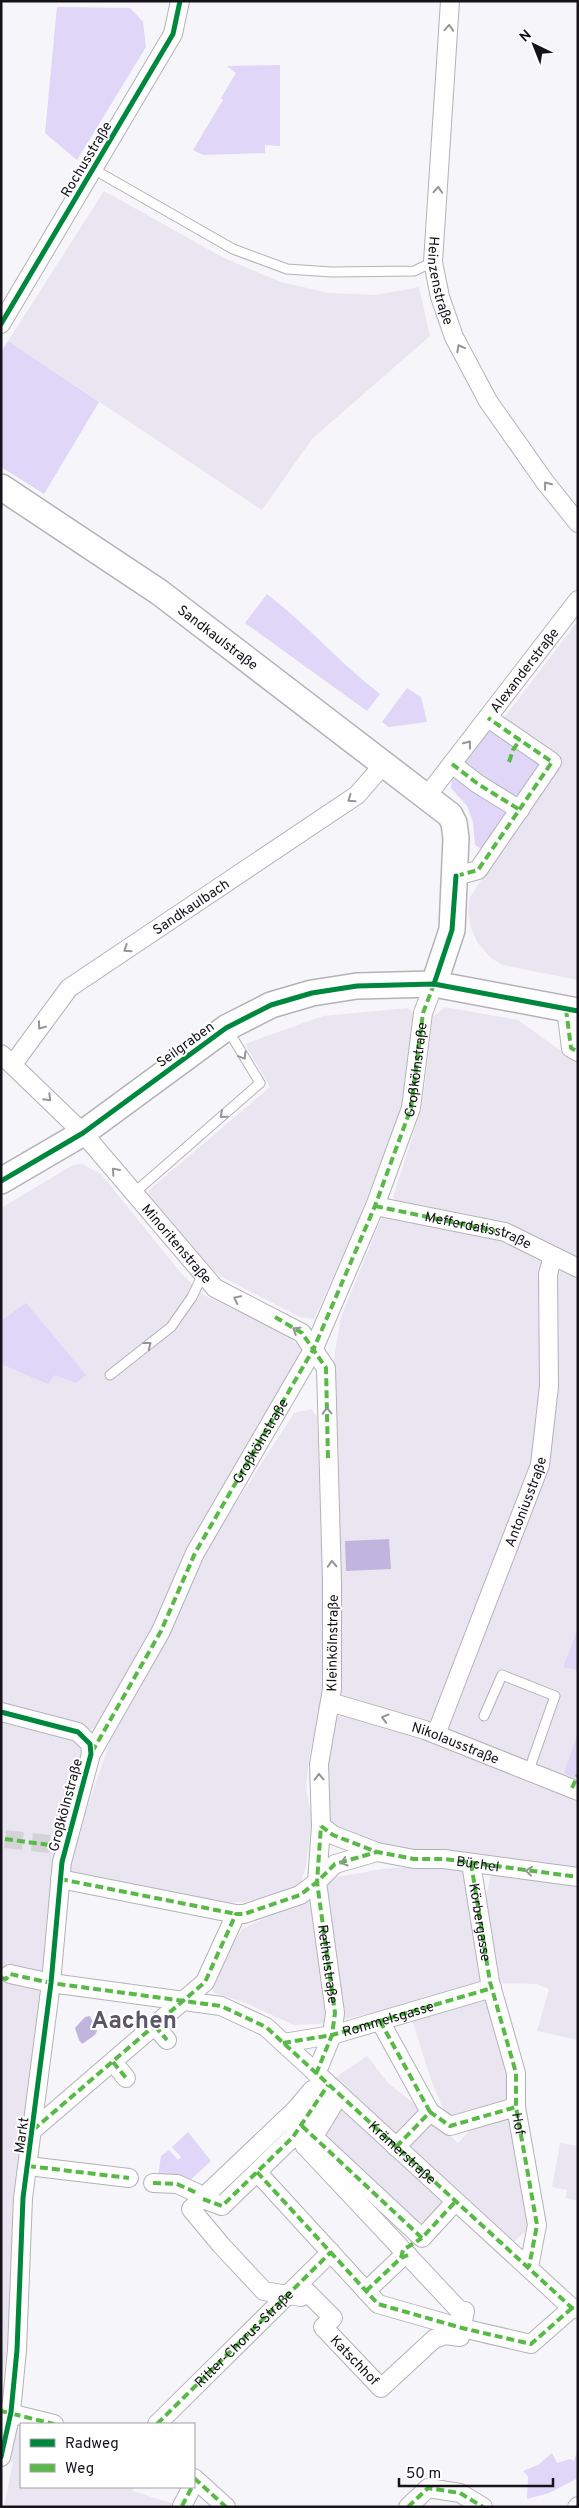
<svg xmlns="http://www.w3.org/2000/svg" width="579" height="2508" font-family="Overpass,sans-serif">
	<rect width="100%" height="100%" fill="#f6f5fa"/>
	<g fill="#e9e6f2">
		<path d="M104 191 224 258 281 282 329 293 376 295 419 287 430 336 312 439 262 510 8 341Z"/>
		<path d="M578 621V980L502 965 490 957 477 942 471 928 468 912 470 897 561 760 503 719Z"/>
		<path d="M445 1007 518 1020 578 1063V1262L401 1207 393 1197 422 1107 433 1017Z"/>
		<path d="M408 1008 414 1014 410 1068 403 1103 354 1231 314 1319 300 1317 224 1278 214 1271 149 1195V1190L270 1087 245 1044 323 1016Z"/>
		<path d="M82 1164 101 1174 181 1273 202 1294 287 1335 303 1350 271 1414 202 1521 154 1627 99 1730 90 1729 1 1702V1208L73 1165Z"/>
		<path d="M382 1217 506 1242 542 1257V1395L527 1482 431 1726 342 1699 338 1695 332 1418 334 1358 341 1317Z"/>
		<path d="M557 1271H565L578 1277V1784L448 1732 447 1727 547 1457 552 1278Z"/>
		<path d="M311 1409 317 1416 325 1665 322 1703 309 1757 306 1789 312 1817 306 1866 299 1889 245 1902 218 1903 69 1873 88 1805 110 1742 170 1632 204 1553 294 1413Z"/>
		<path d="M338 1711 411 1731 578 1797V1868L530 1866 430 1854 377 1843 336 1828 329 1822 323 1782 333 1715Z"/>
		<path d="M1 1720 76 1738 84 1746 1 2394Z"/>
		<path d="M443 1864 464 1867 484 1988 345 2019 319 2024 294 2025 243 2002 214 1993 212 1987 227 1954 242 1929 298 1902 337 1877 382 1869Z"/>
		<path d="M492 1871 563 1882 578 1888V2040L537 2031 549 1989 537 1984 493 1983 482 1897 487 1892Z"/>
		<path d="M486 1994 505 2059 510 2102 448 2121 431 2080 412 2019Z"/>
		<path d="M367 2056 389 2084 429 2115 458 2143 477 2123 508 2115 526 2181 534 2224 510 2245 451 2193 428 2225 418 2228 319 2134 333 2079Z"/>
		<path d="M560 2143 578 2146V2201L566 2198 567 2190 552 2187Z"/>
		<path d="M21 2426V2487H133V2491L183 2507H4L13 2462 5 2461 11 2433Z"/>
	</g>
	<g fill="#dfd6f8">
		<path d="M57 7 130 8 143 22 146 47 77 160 45 133Z"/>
		<path d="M280 65V146L265 145V153L203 155 193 150 223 100 221 98 236 73 227 66Z"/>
		<path d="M8 341 99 402 44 494 1 467V352Z"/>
		<path d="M267 594C307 625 340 663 380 694L367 711 245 623Z"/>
		<path d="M407 688 421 697 427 722 389 727 382 722Z"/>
		<path d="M490 728 540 764 483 850 475 845 473 822 467 806 451 788 452 779Z"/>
		<path d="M26 1303 86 1375 76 1383 55 1375 48 1384 1 1364V1321Z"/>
		<path d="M578 1629V1670L563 1667Z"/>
		<path d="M578 1732V1779L564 1773Z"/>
		<path d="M188 2132 211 2161 186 2184 158 2176 161 2156 169 2150 178 2160 181 2157 172 2147Z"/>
		<path d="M578 2448V2478L549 2493 527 2499 528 2476 523 2471 538 2465 552 2453 557 2463 570 2459 574 2461Z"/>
	</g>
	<g fill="#c1b5df">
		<path d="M389 1539 391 1569 346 1571 345 1541Z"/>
		<path d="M90 2016 97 2031 95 2035 82 2044 79 2040 75 2028 85 2017Z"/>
	</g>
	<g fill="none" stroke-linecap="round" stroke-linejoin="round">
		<path stroke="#d4d3d8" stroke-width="18" stroke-dasharray="18 9" stroke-linecap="butt" d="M5 1839 50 1844"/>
		<g stroke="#b3b2b8" stroke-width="11">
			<g id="lane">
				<path d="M93 169 233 249 287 269 332 272 414 271 433 262"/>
				<path d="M134 1193 260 1083 228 1030"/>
				<path d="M110 1375 171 1327 192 1297 202 1276"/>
				<path d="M484 1716 502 1675 555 1696 529 1770"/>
			</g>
		</g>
		<g stroke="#b3b2b8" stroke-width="20">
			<g id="street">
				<path id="s1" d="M450 1 433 262 440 297 454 337 488 401 545 482 578 523"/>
				<path d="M1 324 173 34 180 1"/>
				<path d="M452 764 478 784 520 810"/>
				<path id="s2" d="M427 796 578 600"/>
				<path d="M456 876 478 870 552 762 488 718"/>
				<path d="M566 1009 571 1048 578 1052"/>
				<path id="s3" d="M1 1054 83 1133 215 1288 302 1333 326 1368 332 1581V1689L319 1764 321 1826 317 1882 335 2013 332 2035 316 2074"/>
				<path id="s4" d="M13 1064 69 988 357 795 384 764"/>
				<path id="s5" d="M375 1206 505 1232 578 1268"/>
				<path id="s6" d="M330 1702 425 1730 578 1791"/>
				<path d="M1 1712 78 1732 90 1744 91 1754"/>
				<path id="s7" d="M436 1734 540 1465 549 1386 548 1274 553 1256"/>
				<path id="s8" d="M321 1826 333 1835 377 1852 414 1859H444L578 1877"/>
				<path id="s9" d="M471 1863 490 1982 516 2073V2107L537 2225 529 2267"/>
				<path d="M60 1879 236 1914"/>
				<path d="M10 1974 51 1983 221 2006 266 2027 572 2308 578 2309"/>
				<path d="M380 2021 430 2112"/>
				<path d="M155 2026 167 2040"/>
				<path d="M283 2043 332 2035 492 1988"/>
				<path d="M113 2062 126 2078"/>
				<path d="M312 2090 339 2095 319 2128 304 2145 459 2310 465 2311 460 2337 445 2335 434 2339 381 2388 323 2327 333 2318 307 2292 301 2297 264 2291 221 2245 191 2209 295 2110Z"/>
				<path d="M302 2126 422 2238 455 2202"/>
				<path d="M33 2130 205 1982 236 1914H244L300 1895 317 1882 335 1864 377 1852"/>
				<path d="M396 2147 430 2112 450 2126 516 2107"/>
				<path d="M28 2166 129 2178"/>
				<path d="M257 2172 378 2304 462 2328 531 2344 572 2308"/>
				<path d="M153 2183 177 2184 197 2193"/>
				<path d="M203 2199 222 2206 293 2137 328 2085"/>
				<path d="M366 2291 401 2258 408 2255"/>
				<path d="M1 2411 54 2424"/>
				<path d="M157 2424 331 2252"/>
				<path d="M1 2457 11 2412 17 2350 23 2198 51 1983 62 1862 91 1754 161 1631 195 1553 314 1348 375 1206 411 1108 423 1013 434 984"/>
				<path d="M194 2478 226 2507"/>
				<path d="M182 2506 192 2487"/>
				<path d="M408 2507 428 2488 460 2493 483 2507"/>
				<path d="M577 2507 578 2506"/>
			</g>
		</g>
		<g stroke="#b3b2b8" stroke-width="28">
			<g id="secondary">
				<path id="s10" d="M1 487 159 592 450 815 454 823 456 838 452 930 434 984"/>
				<path d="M1 1181 83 1133 226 1028 271 1005 312 993 357 986 434 984 578 1011"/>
			</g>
		</g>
		<use href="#lane" stroke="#fefefe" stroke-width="9"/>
		<use href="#street" stroke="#fefefe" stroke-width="18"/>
		<use href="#secondary" stroke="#fefefe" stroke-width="25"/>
		<g stroke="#58b947" stroke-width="4" stroke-dasharray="8 4" stroke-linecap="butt">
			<path d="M509 762 513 750 520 740"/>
			<path d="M452 764 478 784 520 810"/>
			<path d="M456 876 478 870 552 762 488 718"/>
			<path d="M566 1009 571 1048 578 1052"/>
			<path d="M375 1206 495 1231"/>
			<path d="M275 1317 302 1333 326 1368 328 1460"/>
			<path id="s11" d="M92 1752 161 1631 195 1553 314 1348 375 1206 411 1108 423 1013 434 984"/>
			<path d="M572 1788 578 1775"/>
			<path d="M321 1826 333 1835 377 1852 414 1859H444L578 1877"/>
			<path d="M5 1839 65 1847"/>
			<path d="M471 1863 490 1982 516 2073V2107L537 2225 529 2267"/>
			<path d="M60 1879 236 1914"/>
			<path id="s12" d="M1 1978 6 1979 10 1974 51 1983 221 2006 266 2027 572 2308 578 2309"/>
			<path d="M380 2021 430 2112"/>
			<path d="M155 2026 167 2040"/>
			<path id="s13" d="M283 2043 332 2035 492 1988"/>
			<path d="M113 2062 126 2078"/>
			<path d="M316 2074 332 2035 335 2013 317 1882 321 1826"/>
			<path d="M302 2126 422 2238 455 2202"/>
			<path d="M33 2130 205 1982 236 1914H244L300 1895 317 1882 335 1864 377 1852"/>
			<path d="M396 2147 430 2112 450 2126 516 2107"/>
			<path d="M28 2166 129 2178"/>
			<path d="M257 2172 378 2304 462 2328 531 2344 572 2308"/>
			<path d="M153 2183 177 2184 197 2193"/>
			<path d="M203 2199 222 2206 293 2137 328 2085"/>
			<path d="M401 2258 403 2250 422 2238"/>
			<path d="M366 2291 401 2258 408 2255"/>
			<path d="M1 2411 54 2424"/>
			<path id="s14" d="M157 2424 331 2252"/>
			<path d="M194 2478 226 2507"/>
			<path d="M182 2506 192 2487"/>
			<path d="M408 2507 428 2488 460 2493 483 2507"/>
			<path d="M577 2507 578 2506"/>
		</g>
		<g stroke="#fff" stroke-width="8">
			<g id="cycleway">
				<path d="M1 324 173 34 180 1"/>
				<path d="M434 984 452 930 456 876"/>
				<path d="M1 1181 83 1133 226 1028 271 1005 312 993 357 986 434 984 578 1011"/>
				<path d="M1 1712 78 1732 90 1744 91 1754 62 1862 51 1983 23 2198 17 2350 11 2412 1 2457"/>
			</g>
		</g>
		<use href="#cycleway" stroke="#00873e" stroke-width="5"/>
	</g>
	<defs><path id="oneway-chevron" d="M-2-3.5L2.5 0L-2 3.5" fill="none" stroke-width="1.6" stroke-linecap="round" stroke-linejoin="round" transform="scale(1.25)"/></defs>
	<g stroke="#959497">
		<use href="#oneway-chevron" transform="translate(449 28) rotate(-86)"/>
		<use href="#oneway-chevron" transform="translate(438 190) rotate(-86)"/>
		<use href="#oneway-chevron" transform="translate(460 348) rotate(-118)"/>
		<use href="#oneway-chevron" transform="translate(547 485) rotate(-128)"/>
		<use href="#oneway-chevron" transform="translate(468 744) rotate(-52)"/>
		<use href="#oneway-chevron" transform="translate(351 799) rotate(145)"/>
		<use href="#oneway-chevron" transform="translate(127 949) rotate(146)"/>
		<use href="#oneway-chevron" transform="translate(41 1026) rotate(127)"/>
		<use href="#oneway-chevron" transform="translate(243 1056) rotate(59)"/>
		<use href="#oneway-chevron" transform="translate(48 1098) rotate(45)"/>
		<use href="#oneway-chevron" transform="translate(223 1115) rotate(139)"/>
		<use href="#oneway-chevron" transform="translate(115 1171) rotate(-131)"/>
		<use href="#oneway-chevron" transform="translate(237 1299) rotate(-154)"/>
		<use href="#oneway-chevron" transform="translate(296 1330) rotate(-147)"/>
		<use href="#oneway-chevron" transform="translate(148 1345) rotate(-38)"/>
		<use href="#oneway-chevron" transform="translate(327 1411) rotate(-91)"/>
		<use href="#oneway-chevron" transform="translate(332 1564) rotate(-93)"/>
		<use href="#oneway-chevron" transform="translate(385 1718) rotate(-164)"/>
		<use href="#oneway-chevron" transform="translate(319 1777) rotate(-91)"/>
		<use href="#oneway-chevron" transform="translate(344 1862) rotate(164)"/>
		<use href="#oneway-chevron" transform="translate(529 1871) rotate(-174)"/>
	</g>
	<g text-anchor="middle" stroke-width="4" stroke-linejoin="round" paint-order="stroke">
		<g font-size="14" fill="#15121a" stroke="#fff">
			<text transform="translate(86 159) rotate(-59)" y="5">Rochusstraße</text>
			<text dy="5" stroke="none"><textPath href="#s1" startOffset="281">Heinzenstraße</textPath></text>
			<text dy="5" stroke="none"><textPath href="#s10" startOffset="264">Sandkaulstraße</textPath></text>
			<text dy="5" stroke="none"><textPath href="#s2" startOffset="159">Alexanderstraße</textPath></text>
			<text dy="5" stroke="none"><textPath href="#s4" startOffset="241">Sandkaulbach</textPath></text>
			<text transform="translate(185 1044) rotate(-36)" y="5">Seilgraben</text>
			<text dy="5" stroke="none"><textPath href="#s11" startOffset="759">Großkölnstraße</textPath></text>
			<text dy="5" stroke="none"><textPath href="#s5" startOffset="106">Mefferdatisstraße</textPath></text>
			<text dy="5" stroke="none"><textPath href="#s3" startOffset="259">Minoritenstraße</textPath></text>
			<text dy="5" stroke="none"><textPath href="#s11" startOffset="354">Großkölnstraße</textPath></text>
			<text dy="5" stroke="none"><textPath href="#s7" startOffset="249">Antoniusstraße</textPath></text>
			<text transform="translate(332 1643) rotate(-89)" y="5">Kleinkölnstraße</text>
			<text dy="5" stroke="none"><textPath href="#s6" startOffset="132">Nikolausstraße</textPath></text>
			<text transform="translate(65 1805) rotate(-75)" y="5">Großkölnstraße</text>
			<text dy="5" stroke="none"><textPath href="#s8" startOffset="164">Büchel</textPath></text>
			<text dy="5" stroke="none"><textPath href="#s9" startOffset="60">Körbergasse</textPath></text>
			<text dy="5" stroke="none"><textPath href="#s3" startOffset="1056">Rethelstraße</textPath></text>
			<text dy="5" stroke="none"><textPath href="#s13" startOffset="108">Rommelsgasse</textPath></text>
			<text dy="5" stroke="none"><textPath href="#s9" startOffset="266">Hof</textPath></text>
			<text transform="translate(21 2135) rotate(-82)" y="5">Markt</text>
			<text dy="5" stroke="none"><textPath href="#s12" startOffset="460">Krämerstraße</textPath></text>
			<text dy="5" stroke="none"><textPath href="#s14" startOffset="122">Ritter-Chorus-Straße</textPath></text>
			<text transform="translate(355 2360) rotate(46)" y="5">Katschhof</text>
		</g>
		<g font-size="24" font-weight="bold" fill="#5a5567" stroke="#fff">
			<text x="134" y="2028">Aachen</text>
		</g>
	</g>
	<rect width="579" height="2508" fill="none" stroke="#15121a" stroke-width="5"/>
	<rect x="20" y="2423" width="175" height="65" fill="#ffffff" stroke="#a1a0a3"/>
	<rect x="30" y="2439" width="25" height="8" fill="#00873e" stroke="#a1a0a3"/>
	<text x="65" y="2448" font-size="15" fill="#15121a">Radweg</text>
	<rect x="30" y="2464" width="25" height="8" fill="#58b947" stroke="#a1a0a3"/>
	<text x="65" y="2473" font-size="15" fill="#15121a">Weg</text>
	<g transform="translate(534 45) rotate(317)" stroke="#ffffff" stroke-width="4" paint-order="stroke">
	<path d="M0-4L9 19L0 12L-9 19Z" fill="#15121a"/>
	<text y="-8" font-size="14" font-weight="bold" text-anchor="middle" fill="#15121a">N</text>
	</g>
	<path d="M399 2478v8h154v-8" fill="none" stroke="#15121a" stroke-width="2.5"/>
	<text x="406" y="2478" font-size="15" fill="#15121a" stroke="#ffffff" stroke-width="4" paint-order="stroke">50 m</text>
</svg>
